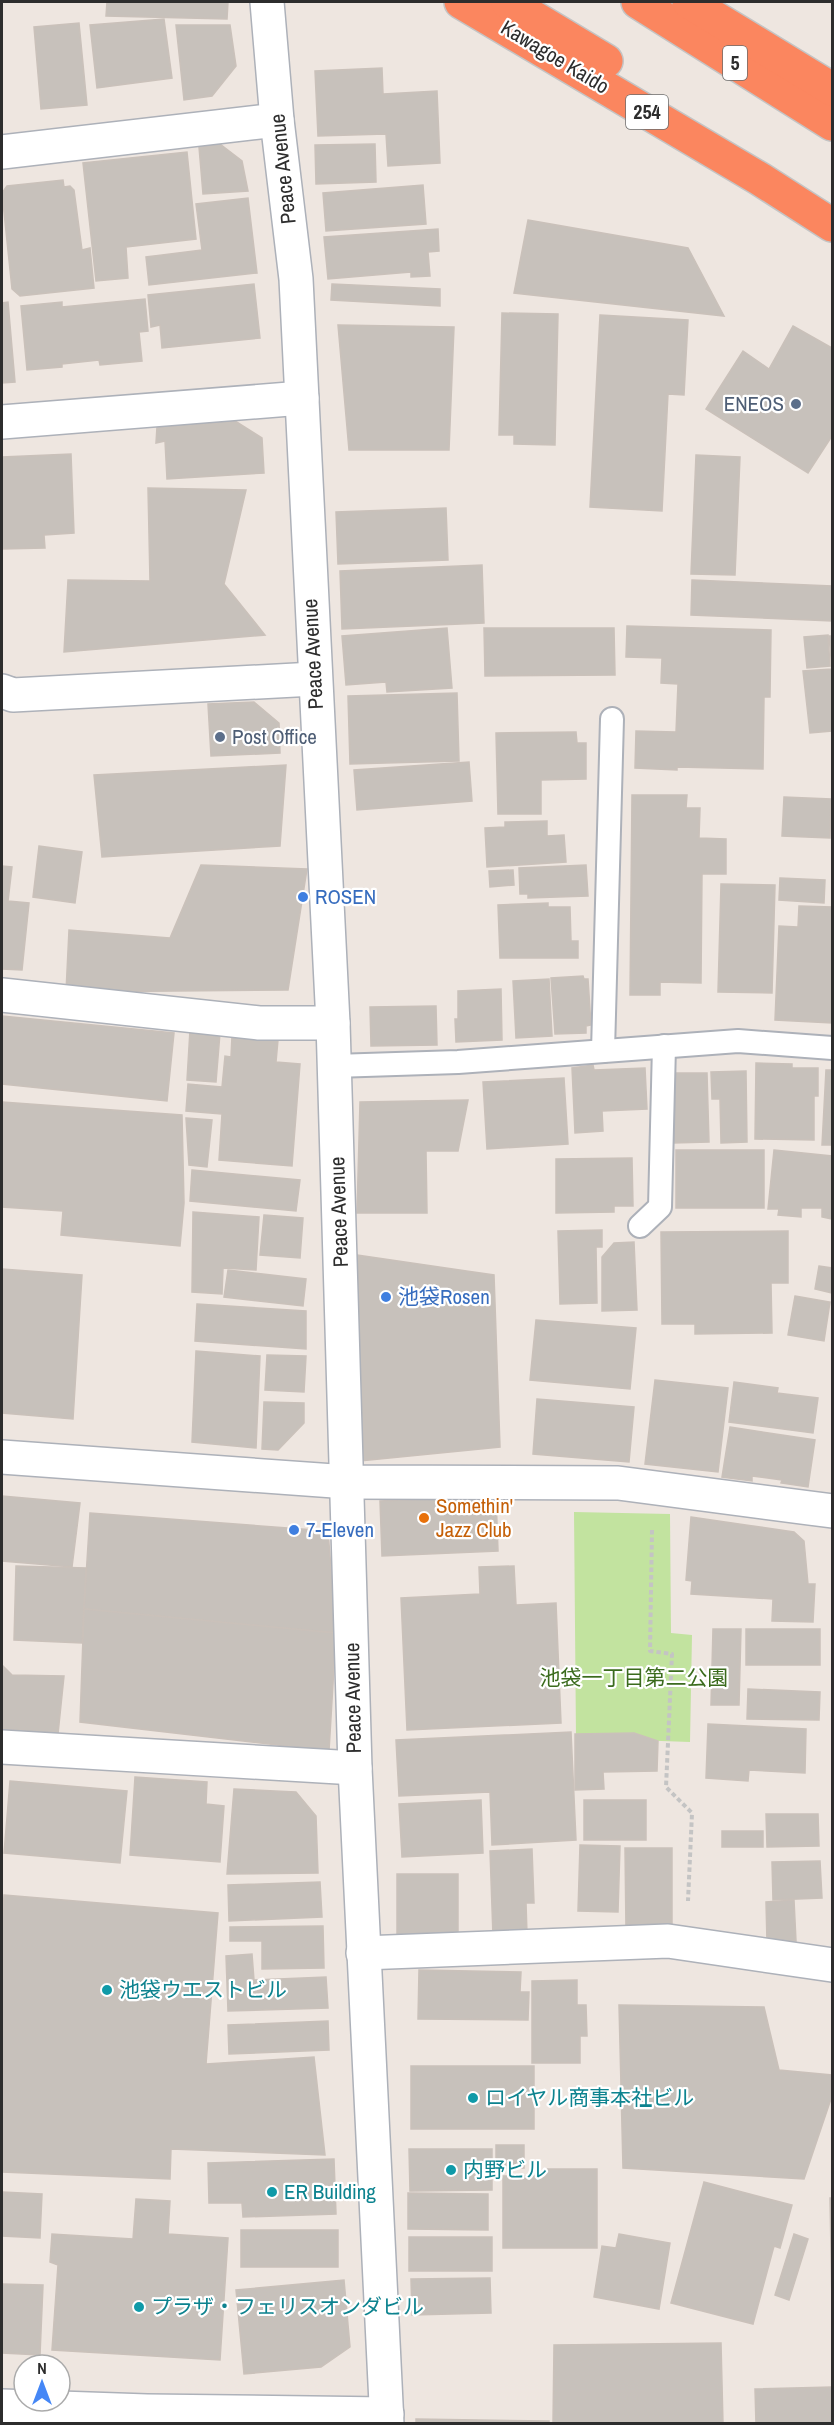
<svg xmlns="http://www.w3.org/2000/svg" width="834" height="2425" font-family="'Archivo Narrow','Noto Sans JP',sans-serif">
	<rect width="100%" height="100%" fill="#eee6e0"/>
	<path fill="#c2e39f" d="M574 1512 670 1514 671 1633 692 1635 690 1742 576 1738Z"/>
	<g fill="#c7c1bb" stroke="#cac1ba" stroke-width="1.5">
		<path d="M107 2H228L227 19 106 16Z"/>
		<path d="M164 19 172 78 97 88 90 25Z"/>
		<path d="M79 23 87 105 41 109 34 27Z"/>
		<path d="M176 25H230L236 66 212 96 184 100Z"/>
		<path d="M382 68 383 94 437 91 440 163 388 166 386 134 318 136 315 71Z"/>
		<path d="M220 144 242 161 248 191 203 194 199 147Z"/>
		<path d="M375 144 376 182 316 184 315 145Z"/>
		<path d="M187 152 196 239 126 247 128 278 96 281 83 163Z"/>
		<path d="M63 180 64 187 70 186 74 190 82 250 90 248 94 288 20 296 12 289 2 193 7 186Z"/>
		<path d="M423 185 426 224 326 231 323 193Z"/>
		<path d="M248 198 257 273 149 285 146 257 202 250 196 204Z"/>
		<path d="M528 220 688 248 724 316 514 293Z"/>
		<path d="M438 229 439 251 428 252 430 276 411 277V272L328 279 324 237Z"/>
		<path d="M254 284 260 338 162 348 160 325 151 327 148 295Z"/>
		<path d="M332 284 440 289V306L331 300Z"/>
		<path d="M145 299 148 331 139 332 142 361 100 365 99 360 62 364V367L27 370 21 306 62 302V307Z"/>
		<path d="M8 302 15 382 2 383V303Z"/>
		<path d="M502 313 558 314 555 445 514 444V435H499Z"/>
		<path d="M600 315 688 320 684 395 668 394 662 511 590 507Z"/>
		<path d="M338 325 454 327 449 450H349Z"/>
		<path d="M793 326 832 348V436L808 473 706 409 743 351 769 369Z"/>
		<path d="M235 421 262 438 264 473 167 479 165 441 156 443 157 427Z"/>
		<path d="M71 454 74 533 44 535 45 548 2 549V457Z"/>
		<path d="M696 455 740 457 735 575 691 574Z"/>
		<path d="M148 488 246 490 224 584 265 635 64 652 68 580 150 581Z"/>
		<path d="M446 508 448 560 338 564 336 512Z"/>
		<path d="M482 565 484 623 342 629 340 571Z"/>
		<path d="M692 580 832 586V621L691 615Z"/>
		<path d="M627 626 771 630 770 697H764L763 769 677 767V770L635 768 636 731 676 732 678 684 661 683 662 658 626 657Z"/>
		<path d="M447 628 452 688 387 692 386 682 346 685 342 636Z"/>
		<path d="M484 628H614L615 675 485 676Z"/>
		<path d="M828 635 830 666 807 668 804 637Z"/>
		<path d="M829 636H832V731L810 733 803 671 832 669Z"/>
		<path d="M457 693 459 761 350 764 348 696Z"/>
		<path d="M254 702 279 723 280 753 211 756 208 704Z"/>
		<path d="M576 732 577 743H586V779L541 780V814H498L496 733Z"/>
		<path d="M469 762 472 801 357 810 354 770Z"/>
		<path d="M286 765 280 846 102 857 94 775Z"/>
		<path d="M632 795H687L686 808H700L699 838 726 839V874H702L701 983 660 982V995H630Z"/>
		<path d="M784 797 831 799 830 838 782 836Z"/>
		<path d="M547 821V836L564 835 566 862 487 867 485 828 505 827V822Z"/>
		<path d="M39 846 82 852 75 903 33 897Z"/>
		<path d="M201 865 307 869 288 990 66 992 69 930 170 938Z"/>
		<path d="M586 865 588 896 528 898V894H520L519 868Z"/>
		<path d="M2 866 12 867 8 901 29 903 22 970 2 969Z"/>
		<path d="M513 870 514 885 490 887 489 871Z"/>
		<path d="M780 878 825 880 824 903 779 900Z"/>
		<path d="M721 884 775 885 772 993 718 992Z"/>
		<path d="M548 903V907H570L571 941H578V958H500L498 905Z"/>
		<path d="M799 906 832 907V1023L775 1020 779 926 798 927Z"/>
		<path d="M583 976 584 979H588L591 1025 586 1026V1033L555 1034 551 978Z"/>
		<path d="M549 979 552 1036 516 1038 513 981Z"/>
		<path d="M501 989 502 1040 456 1042 455 1019H458V991Z"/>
		<path d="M436 1006 437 1045 371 1046 370 1007Z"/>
		<path d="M2 1016 174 1033 167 1101 2 1084Z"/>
		<path d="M190 1030 220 1033 216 1082 187 1080Z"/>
		<path d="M232 1036 278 1040 276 1062 300 1064 292 1166 219 1160 222 1114 186 1111 188 1084 222 1087 225 1056 231 1057Z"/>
		<path d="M756 1063 792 1064V1068H818V1096H814V1140L755 1139Z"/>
		<path d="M593 1065 594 1070 645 1068 647 1109 602 1111 603 1131 575 1133 572 1068Z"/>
		<path d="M826 1070H832V1145H822Z"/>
		<path d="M746 1071 747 1142 721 1143 720 1099H712L711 1072Z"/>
		<path d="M671 1073H707L709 1142 673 1143Z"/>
		<path d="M564 1078 568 1144 487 1149 483 1082Z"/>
		<path d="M468 1100 458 1151H426L427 1213H357L360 1102Z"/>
		<path d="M2 1102 182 1115 184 1203 180 1246 61 1235 63 1211 2 1207Z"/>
		<path d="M186 1118 212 1120 207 1167 189 1165Z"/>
		<rect x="676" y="1150" width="88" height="58"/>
		<path d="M774 1150 832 1156V1219L822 1217V1208H801V1217L778 1215 779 1209H768Z"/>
		<path d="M632 1158 633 1206H614V1212L556 1213V1159Z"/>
		<path d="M192 1170 300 1180 296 1211 190 1201Z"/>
		<path d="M193 1212 259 1217 256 1270 223 1268 222 1294 192 1292Z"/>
		<path d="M264 1215 303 1218 300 1258 260 1255Z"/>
		<path d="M602 1230V1247H596L597 1303 560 1304 558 1231Z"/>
		<path d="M788 1231V1283H771L772 1333 695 1334V1324H662L661 1232Z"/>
		<path d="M634 1242 637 1310 602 1311V1257L614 1243Z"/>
		<path d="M357 1255 494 1275 500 1447 360 1461Z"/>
		<path d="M819 1266 832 1268V1293L815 1289Z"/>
		<path d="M2 1269 82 1275 73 1419 2 1413Z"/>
		<path d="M228 1270 306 1279 303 1306 224 1297Z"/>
		<path d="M795 1296 830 1302 824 1341 788 1335Z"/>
		<path d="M197 1304 306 1311V1349L195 1341Z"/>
		<path d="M536 1320 636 1328 630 1389 530 1380Z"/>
		<path d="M196 1351 260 1356 256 1448 192 1442Z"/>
		<path d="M267 1355 306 1356 304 1392 265 1390Z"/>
		<path d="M655 1380 728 1388 718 1472 645 1464Z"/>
		<path d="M734 1382 778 1388 777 1393 818 1398 813 1433 729 1422Z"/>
		<path d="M537 1399 634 1407 629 1462 533 1454Z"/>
		<path d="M264 1402 304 1403V1423L278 1450 262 1449Z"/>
		<path d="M730 1427 815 1440 808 1487 781 1483 782 1480 752 1476V1481L722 1477Z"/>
		<path d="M2 1496 80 1503 72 1567 2 1561Z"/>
		<path d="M496 1496 498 1551 382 1556 380 1501Z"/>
		<path d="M90 1513 328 1531 336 1633 84 1609Z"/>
		<path d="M691 1517 794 1532 804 1541 808 1584H815L813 1622 772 1621 773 1599 691 1594 692 1581 686 1580Z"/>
		<path d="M16 1566 86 1568 82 1643 14 1640Z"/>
		<path d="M514 1566 516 1605 556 1603 561 1723 407 1730 401 1598 480 1594 479 1567Z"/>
		<path d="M84 1609 336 1633 329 1751 80 1722Z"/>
		<path d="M713 1629H741L739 1705H711Z"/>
		<rect x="746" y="1629" width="74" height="36"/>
		<path d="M2 1665 12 1675 64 1676 58 1734 2 1729Z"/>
		<path d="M748 1689 820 1692 819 1720 747 1719Z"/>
		<path d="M708 1724 806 1729 805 1773 749 1770 748 1781 706 1778Z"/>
		<path d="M571 1732 576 1840 492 1845 490 1792 399 1796 396 1740Z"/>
		<path d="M634 1733 658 1741 657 1771 603 1772 604 1789 575 1790V1734Z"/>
		<path d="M135 1777 207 1782 206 1804 224 1806 220 1862 130 1855Z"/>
		<path d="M10 1781 127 1791 120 1863 4 1853Z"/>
		<path d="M234 1789 296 1792 316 1816 318 1873 227 1874Z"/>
		<path d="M481 1800 483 1853 402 1857 399 1804Z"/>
		<rect x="584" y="1800" width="62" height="40"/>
		<path d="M766 1814H818L819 1846 767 1847Z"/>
		<rect x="722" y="1831" width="41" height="16"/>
		<path d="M580 1845 620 1846 618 1912 578 1911Z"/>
		<path d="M625 1848H672V1930H626Z"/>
		<path d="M532 1849 534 1903H526L527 1934 493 1936 490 1851Z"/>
		<path d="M820 1861 822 1898 773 1900 772 1862Z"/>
		<rect x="397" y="1874" width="61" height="61"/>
		<path d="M320 1882 322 1917 229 1921 228 1885Z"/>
		<path d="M4 1895 218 1913 206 2064 314 2057 325 2155 171 2149 170 2179 2 2172V1923Z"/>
		<path d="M794 1900 796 1941 767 1942 766 1902Z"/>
		<path d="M323 1926 324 1968 262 1969V1941H230V1927Z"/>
		<path d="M252 1954 254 1980 326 1977 328 2008 228 2011 226 1956Z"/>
		<path d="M419 1970 521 1972 520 1992H529L528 2020 418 2019Z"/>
		<path d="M577 1980V2005H586L587 2036H580V2063H532V1981Z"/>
		<path d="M619 2005 764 2007 779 2070 832 2075V2096L804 2179 623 2168Z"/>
		<path d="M328 2021 329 2050 229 2054 228 2025Z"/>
		<rect x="411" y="2066" width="123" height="63"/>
		<rect x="496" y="2145" width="28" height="23"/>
		<path d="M409 2149H492V2190L410 2191Z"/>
		<path d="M334 2159 336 2214 243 2217 242 2203H209L208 2163Z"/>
		<path d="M546 2169H597V2248H503V2176H546Z"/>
		<path d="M704 2182 792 2205 780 2248 774 2246 753 2324 671 2303Z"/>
		<path d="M2 2192 42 2194 40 2238 2 2236Z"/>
		<path d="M408 2193 488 2194V2230L408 2229Z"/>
		<path d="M830 2198H832V2304Z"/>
		<path d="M136 2199 170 2201 168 2234 228 2238 220 2360 52 2350 58 2265 50 2262 52 2234 133 2239Z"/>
		<rect x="241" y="2230" width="97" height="37"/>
		<path d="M619 2234 670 2243 659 2309 594 2297 602 2246 616 2248Z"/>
		<path d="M794 2234 808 2239 789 2300 775 2295Z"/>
		<rect x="409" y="2237" width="83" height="34"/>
		<path d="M490 2278 491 2313 412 2315 411 2279Z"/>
		<path d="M344 2280 350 2347 321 2367 244 2374 236 2290Z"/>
		<path d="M2 2284 43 2285 40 2355 2 2353Z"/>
		<path d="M721 2343 723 2424H553L554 2345Z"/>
		<path d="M832 2387V2424H756L755 2389Z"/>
		<path d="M416 2419 549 2421V2424H416Z"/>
	</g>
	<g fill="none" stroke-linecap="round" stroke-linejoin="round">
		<g stroke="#adb1b9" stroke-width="26">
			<g id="lane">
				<path d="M603 1051 612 719"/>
				<path d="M334 1066 458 1062 738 1041 832 1048"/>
				<path d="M640 1226 660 1207 664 1046"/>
			</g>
		</g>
		<g stroke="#adb1b9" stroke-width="36">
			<g id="street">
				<path d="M2 152 277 120"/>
				<path d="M2 422 302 398"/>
				<path d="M2 691 13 695 314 679"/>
				<path d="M2 995 259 1023H333"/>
				<path d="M2 1457 348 1482 618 1483 832 1511"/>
				<path d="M2 1747 355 1768"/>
				<path d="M363 1953 668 1941 832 1965"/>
				<path d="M2 2406 147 2411 387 2414"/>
			</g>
		</g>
		<g stroke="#adb1b9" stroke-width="36">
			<path id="secondary" d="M267 2 277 120 296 279 333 1023 355 1768 387 2424"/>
		</g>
		<g stroke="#c4c4c4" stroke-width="36">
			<g id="highway">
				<path d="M461 2 760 179 832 225"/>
				<path d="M508 2 606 61"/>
				<path d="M638 2 832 124"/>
				<path d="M689 2 832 89"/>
			</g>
		</g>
		<path stroke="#c4c4c4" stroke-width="4" stroke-dasharray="4.5 3" stroke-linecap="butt" d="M652 1530 650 1651 672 1654 666 1787 692 1813 688 1901"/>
		<use href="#lane" stroke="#fff" stroke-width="22"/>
		<use href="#street" stroke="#fff" stroke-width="33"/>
		<use href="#secondary" stroke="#fff" stroke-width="33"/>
		<use href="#highway" stroke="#fb865f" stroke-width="33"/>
	</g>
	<g fill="#5c6f8a" stroke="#fff" stroke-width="2">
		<circle cx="796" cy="404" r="6"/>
		<circle cx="220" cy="737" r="6"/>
	</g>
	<g fill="#3f7fe0" stroke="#fff" stroke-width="2">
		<circle cx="303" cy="897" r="6"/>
		<circle cx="386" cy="1297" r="6"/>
		<circle cx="294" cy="1530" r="6"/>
	</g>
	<circle fill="#e8710a" stroke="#fff" stroke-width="2" cx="424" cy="1518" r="6"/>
	<g fill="#0f9aa8" stroke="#fff" stroke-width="2">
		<circle cx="107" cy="1990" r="6"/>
		<circle cx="473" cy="2098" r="6"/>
		<circle cx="451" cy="2170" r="6"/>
		<circle cx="272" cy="2192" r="6"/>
		<circle cx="139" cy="2307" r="6"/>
	</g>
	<g text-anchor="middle" stroke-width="4.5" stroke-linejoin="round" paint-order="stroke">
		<g fill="#fff" stroke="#6c6c6c" stroke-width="1.5">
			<rect x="723" y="46" width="24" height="34" rx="4.5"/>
			<rect x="626" y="95" width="42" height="34" rx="4.5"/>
		</g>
		<g font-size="20" font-weight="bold" fill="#2d2d2d">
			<text x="735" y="70">5</text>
			<text x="647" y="119">254</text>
		</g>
		<g font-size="21" fill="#2d2d2d" stroke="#fff">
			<text transform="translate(555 57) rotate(31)" y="7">Kawagoe Kaido</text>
			<text transform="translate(283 169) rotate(-96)" y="7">Peace Avenue</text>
			<text transform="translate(313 654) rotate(-93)" y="7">Peace Avenue</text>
			<text transform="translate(339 1212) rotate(-92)" y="7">Peace Avenue</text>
			<text transform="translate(353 1698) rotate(-91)" y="7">Peace Avenue</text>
		</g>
		<g font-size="21" fill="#4e5e75" stroke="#fff" text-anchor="end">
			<text x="784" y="411">ENEOS</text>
			<text x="232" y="744" text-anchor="start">Post Office</text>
		</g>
		<g font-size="21" fill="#366cbe" stroke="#fff" text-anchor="start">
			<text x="315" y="904">ROSEN</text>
			<text x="398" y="1304">池袋Rosen</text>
			<text x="306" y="1537">7-Eleven</text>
		</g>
		<g font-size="21" fill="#c56008" stroke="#fff" text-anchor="start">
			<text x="436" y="1513">Somethin'<tspan x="436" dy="24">Jazz Club</tspan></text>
		</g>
		<g font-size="21" fill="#3b6b1d" stroke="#fff">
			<text x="634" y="1685">池袋一丁目第二公園</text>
		</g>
		<g font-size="21" fill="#0d838f" stroke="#fff" text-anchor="start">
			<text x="119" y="1997">池袋ウエストビル</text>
			<text x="485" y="2105">ロイヤル商事本社ビル</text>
			<text x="463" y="2177">内野ビル</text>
			<text x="284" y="2199">ER Building</text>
			<text x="151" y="2314">プラザ・フェリスオンダビル</text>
		</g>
	</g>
	<rect width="834" height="2425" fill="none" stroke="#2d2d2d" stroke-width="6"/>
	<g transform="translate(42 2383)"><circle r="28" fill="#ffffff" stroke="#ababab" stroke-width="1.5"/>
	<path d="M0-4.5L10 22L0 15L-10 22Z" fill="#4587f6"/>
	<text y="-9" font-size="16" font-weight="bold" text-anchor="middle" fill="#2d2d2d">N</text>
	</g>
</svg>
